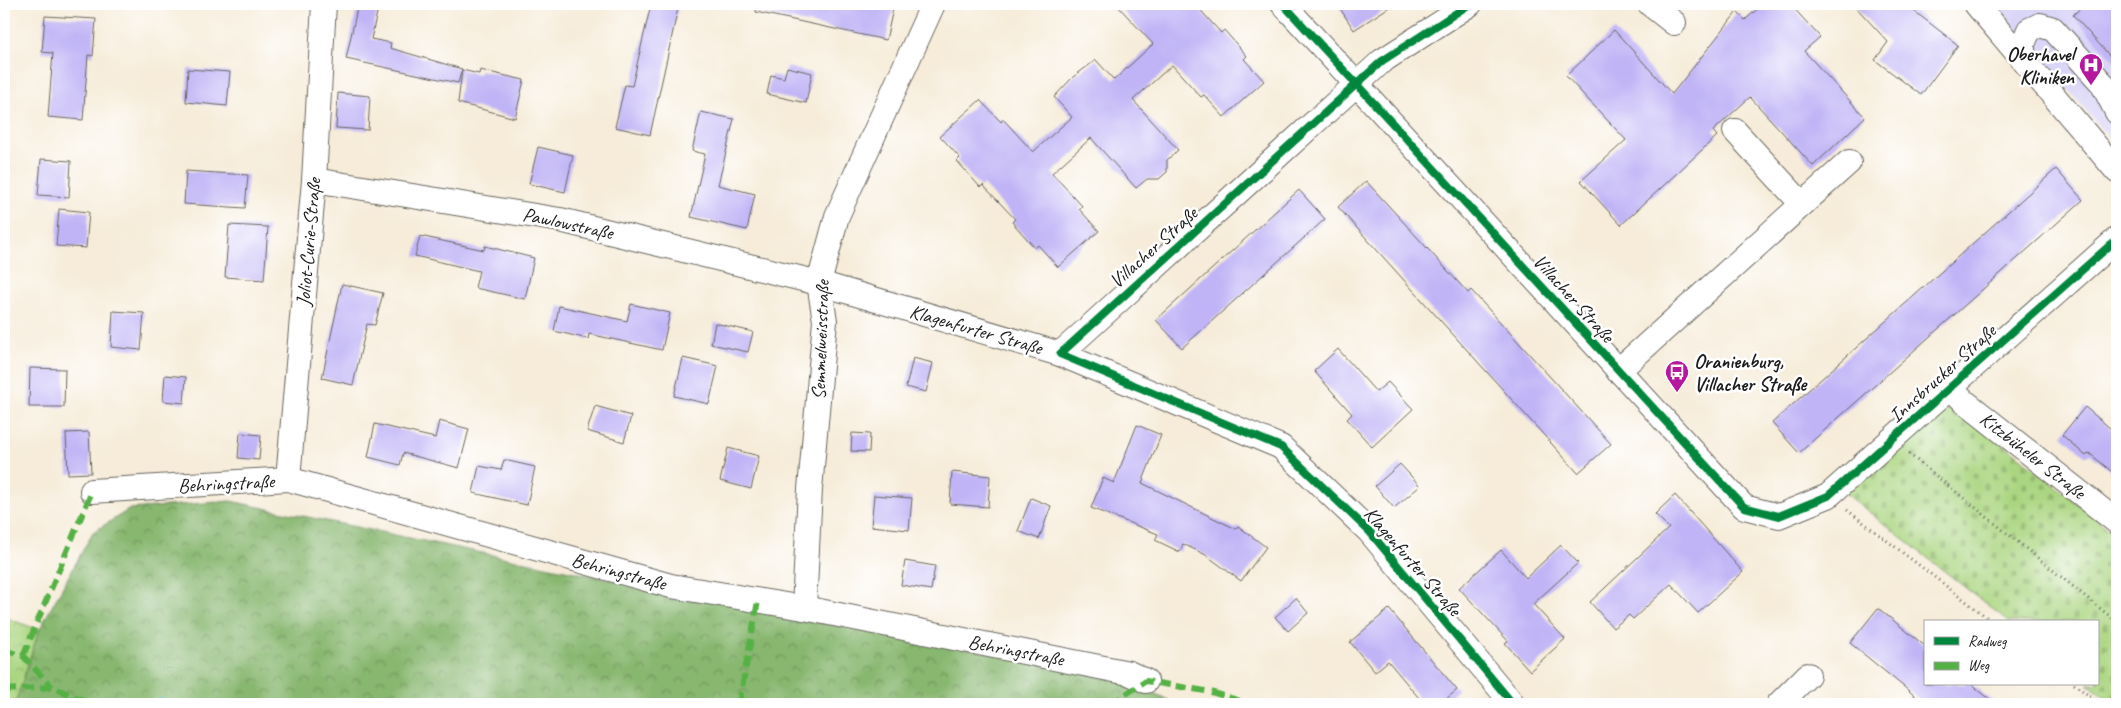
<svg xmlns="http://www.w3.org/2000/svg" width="2121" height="708" font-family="Caveat,sans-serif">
	<defs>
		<pattern id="forest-crowns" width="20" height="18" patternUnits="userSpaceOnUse" patternTransform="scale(1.25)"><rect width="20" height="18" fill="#88b76f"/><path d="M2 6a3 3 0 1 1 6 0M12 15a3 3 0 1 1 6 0" fill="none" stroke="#6e945a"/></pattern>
		<pattern id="cemetery-stones" width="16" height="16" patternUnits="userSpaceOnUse" patternTransform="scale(1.25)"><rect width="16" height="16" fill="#abd681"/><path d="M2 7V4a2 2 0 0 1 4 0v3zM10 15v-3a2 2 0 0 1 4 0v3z" fill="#93b76f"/></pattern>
		<pattern id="park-crowns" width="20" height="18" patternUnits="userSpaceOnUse" patternTransform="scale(1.25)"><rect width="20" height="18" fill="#abd681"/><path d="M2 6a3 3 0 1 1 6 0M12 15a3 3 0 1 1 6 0" fill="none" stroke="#93b76f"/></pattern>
	</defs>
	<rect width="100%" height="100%" fill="#fff"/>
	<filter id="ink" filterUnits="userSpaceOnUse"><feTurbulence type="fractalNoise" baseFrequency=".02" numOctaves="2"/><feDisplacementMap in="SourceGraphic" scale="10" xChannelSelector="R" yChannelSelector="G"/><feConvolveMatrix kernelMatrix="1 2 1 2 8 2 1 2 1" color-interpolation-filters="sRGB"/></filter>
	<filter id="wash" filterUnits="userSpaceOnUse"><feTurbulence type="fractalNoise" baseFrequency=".0096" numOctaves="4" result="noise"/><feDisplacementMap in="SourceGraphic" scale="20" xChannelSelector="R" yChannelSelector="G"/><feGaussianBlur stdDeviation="1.12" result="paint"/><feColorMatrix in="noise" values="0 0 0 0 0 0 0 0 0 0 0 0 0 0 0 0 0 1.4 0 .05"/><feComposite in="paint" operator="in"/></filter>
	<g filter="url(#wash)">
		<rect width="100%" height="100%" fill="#f6ecd9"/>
		<path fill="#dad6f7" d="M1994 4H2117V147L2013 25Z"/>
		<path fill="url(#forest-crowns)" stroke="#526a46" d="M230 501 793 617 1122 677 1176 704H15L39 630 93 532 130 509Z"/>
		<path fill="url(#cemetery-stones)" stroke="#64794e" d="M1950 400 2117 536V704H2114L2088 684H2097V622H2009L1845 493Z"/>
		<path fill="url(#park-crowns)" stroke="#64794e" d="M4 617 39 630 15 704H4Z"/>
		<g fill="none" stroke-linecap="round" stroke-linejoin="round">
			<path stroke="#4ab4c8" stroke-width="7" d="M161 704V701"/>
		</g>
		<g id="blocks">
			<g fill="#c0b4f6">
				<path d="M358 4H379L371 39 391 43 390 48 462 69 458 83 346 59Z"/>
				<path d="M651 4H679L650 135 615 127 625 85 632 86Z"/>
				<path d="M757 4H870L893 9 886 40 756 12Z"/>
				<path d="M1116 4H1195L1221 33 1224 30 1247 56 1244 59 1264 81 1224 117 1204 95 1201 97 1172 65 1133 100 1178 150 1167 160V172L1159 179H1147L1136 188 1091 138 1052 173 1082 206 1079 209 1099 231 1058 267 1038 245 1035 248 1012 222 1015 219 983 185 980 187 957 161 960 158 940 136 980 100 1001 122 1003 119 1033 152 1072 117 1054 97 1073 77 1096 60 1114 80 1153 44Z"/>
				<path d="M1337 4H1394L1354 30Z"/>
				<path d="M1763 4H1790L1820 37 1804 51 1865 117 1813 166 1750 97 1713 131 1717 136 1621 225 1581 181 1626 140 1566 76 1614 30 1672 94 1737 12 1745 20Z"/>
				<path d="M1853 4H1905L1958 45 1921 95 1875 60 1888 42Z"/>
				<path d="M2085 4H2117V64L2073 15Z"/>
				<path d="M45 16 96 19 93 56 88 55 83 120 48 117 53 53 42 52Z"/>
				<path d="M787 67 812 73 806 103 767 94 771 75 784 78Z"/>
				<path d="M188 69 230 72 227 106 186 102Z"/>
				<path d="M462 70 479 74 480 70 524 80 515 118 458 103Z"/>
				<path d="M338 93 370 96 368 130 336 128Z"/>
				<path d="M701 112 734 119 718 185 755 194 747 230 691 217 705 154 692 151Z"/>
				<path d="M538 147 573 155 565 192 529 184Z"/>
				<path d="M41 159 71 161 69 197 38 195Z"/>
				<path d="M2056 169 2083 200 1799 453 1772 423Z"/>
				<path d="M186 171 248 175 245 208 184 204Z"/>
				<path d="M1366 181 1468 293 1471 290 1611 444 1578 473 1338 207Z"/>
				<path d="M1299 190 1325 219 1182 348 1156 320Z"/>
				<path d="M59 209 89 212 86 248 56 246Z"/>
				<path d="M229 225 268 227 264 280 225 277Z"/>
				<path d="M420 236 484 250 485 246 534 258 525 299 475 288 479 271 415 256Z"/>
				<path d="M342 284 383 293 375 325 367 324 353 385 322 378Z"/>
				<path d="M631 304 670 313 662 350 589 334 588 339 554 331 559 306 627 321Z"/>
				<path d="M113 311 144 313 141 350 111 347Z"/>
				<path d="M715 323 753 332 748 352 711 344Z"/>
				<path d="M1338 349 1376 392 1388 382 1413 409 1372 447 1347 419 1352 414 1314 371Z"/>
				<path d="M683 358 718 366 709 404 674 396Z"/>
				<path d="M913 358 933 363 926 392 906 387Z"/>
				<path d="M30 368 65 369 64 407H29Z"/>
				<path d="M165 375 186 377 184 403 163 401Z"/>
				<path d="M595 406 631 416 624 442 587 431Z"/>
				<path d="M2085 407 2117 434V476L2089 453 2086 456 2062 435Z"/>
				<path d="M439 421 469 429 459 468 403 453 400 465 368 457 375 424 435 438Z"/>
				<path d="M1137 425 1161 435 1142 483 1236 529 1238 526 1266 547 1241 581 1206 555 1183 544 1180 552 1155 540 1158 534 1091 508 1103 478 1114 483Z"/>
				<path d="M89 432 91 473 68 474 66 433Z"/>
				<path d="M240 433 261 435 259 460 238 458Z"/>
				<path d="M852 433 870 434 869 452 851 451Z"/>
				<path d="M728 448 759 456 751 489 720 481Z"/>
				<path d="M504 460 535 467 527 505 473 493 479 466 501 470Z"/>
				<path d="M1400 464 1420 486 1394 508 1375 486Z"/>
				<path d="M952 472 990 476 988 507 950 504Z"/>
				<path d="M874 495 912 498 909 530 871 526Z"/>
				<path d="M1675 495 1743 572 1698 613 1671 584 1633 619 1629 615 1613 628 1590 602 1669 528 1655 514Z"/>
				<path d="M1031 498 1051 506 1039 539 1018 531Z"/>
				<path d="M1561 545 1578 563 1533 604 1565 639 1530 671 1505 643 1508 641 1459 588 1501 550 1526 578Z"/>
				<path d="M905 561 935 566 931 590 901 585Z"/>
				<path d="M1296 598 1308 613 1288 631 1275 617Z"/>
				<path d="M1878 608 1925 646V684H1971L1996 704H1925L1850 643Z"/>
				<path d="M1389 609 1457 690 1440 704H1424L1388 661 1375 672 1350 642Z"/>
			</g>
		</g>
	</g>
	<g filter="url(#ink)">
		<use href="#blocks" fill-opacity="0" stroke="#68655e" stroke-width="1"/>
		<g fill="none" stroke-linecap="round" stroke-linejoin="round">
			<g stroke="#68655e" stroke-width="26">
				<g id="minor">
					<path d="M1283 4 1744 507 1779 516 1828 496 2117 239"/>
					<path d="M1650 4 1674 23"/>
					<path d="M1976 4 2117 171"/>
					<path d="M2023 57V44L2029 30 2040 25 2053 29 2102 83 2117 112"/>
					<path d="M1735 131 1802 204"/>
					<path d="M314 180 560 220 819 283 1060 354 1281 447 1369 531 1513 704"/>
					<path d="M1060 354 1382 61 1470 4"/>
					<path d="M1618 371 1849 162"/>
					<path d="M1950 387 1965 402 2117 522"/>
					<path d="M288 479 314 180 324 4"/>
					<path d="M92 491 288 479 671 586 804 608 1129 673 1146 681"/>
					<path d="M804 608 810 489 825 321 819 283 837 216 933 4"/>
					<path d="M1779 704 1808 675"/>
				</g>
			</g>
			<g stroke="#68655e" stroke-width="3" stroke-dasharray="1 4" stroke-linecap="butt">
				<path d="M1909 454 2117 622"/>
				<path d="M1847 510 1993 622"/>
				<path d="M2074 684 2100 704"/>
			</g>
			<use href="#minor" stroke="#fff" stroke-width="24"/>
			<g stroke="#55b145" stroke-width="6" stroke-dasharray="12 6" stroke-linecap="butt">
				<path d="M4 650 23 656 52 687"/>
				<path d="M23 656 92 491"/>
				<path d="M4 690 52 687 92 704"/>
				<path d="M739 704 758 601"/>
				<path d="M1111 704 1146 681 1211 692 1250 704"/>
			</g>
			<g stroke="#fff" stroke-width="11">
				<g id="cycleway">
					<path d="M1283 4 1744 507 1779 516 1828 496 2117 239"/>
					<path d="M1470 4 1382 61 1060 354 1281 447 1369 531 1513 704"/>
				</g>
			</g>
			<use href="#cycleway" stroke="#00873e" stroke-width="8"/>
		</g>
	</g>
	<defs>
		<g id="hospital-pin" transform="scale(1.25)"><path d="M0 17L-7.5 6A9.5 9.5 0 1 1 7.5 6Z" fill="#b5179e" stroke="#fff"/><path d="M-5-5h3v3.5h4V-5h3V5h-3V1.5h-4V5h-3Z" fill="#fff"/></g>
		<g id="bus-pin" transform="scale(1.25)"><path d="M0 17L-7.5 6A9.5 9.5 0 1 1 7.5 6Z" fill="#b5179e" stroke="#fff"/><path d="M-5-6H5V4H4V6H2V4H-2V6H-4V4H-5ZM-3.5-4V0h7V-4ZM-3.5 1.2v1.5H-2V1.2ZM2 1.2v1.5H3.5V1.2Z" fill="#fff"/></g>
	</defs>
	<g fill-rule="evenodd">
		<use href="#hospital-pin" x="2091" y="65"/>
		<use href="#bus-pin" x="1677" y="372"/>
	</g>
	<g text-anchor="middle" stroke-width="5" stroke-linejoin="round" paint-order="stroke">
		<g font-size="20" font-weight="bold" fill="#1c1c1c" stroke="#fff" text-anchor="end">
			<text x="2074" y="61">Oberhavel<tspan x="2074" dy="23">Kliniken</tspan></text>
			<text x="1694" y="368" text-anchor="start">Oranienburg,<tspan x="1694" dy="23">Villacher Straße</tspan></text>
		</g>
		<g font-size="20" fill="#1c1c1c" stroke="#fff">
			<text transform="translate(568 223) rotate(12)" y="7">Pawlowstraße</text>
			<text transform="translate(308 242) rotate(-85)" y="7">Joliot-Curie-Straße</text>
			<text transform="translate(1153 247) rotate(-42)" y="7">Villacher Straße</text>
			<text transform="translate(1574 298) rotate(48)" y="7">Villacher Straße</text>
			<text transform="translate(976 329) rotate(16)" y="7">Klagenfurter Straße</text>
			<text transform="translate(820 340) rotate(-88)" y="7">Semmelweisstraße</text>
			<text transform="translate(1942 373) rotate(-42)" y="7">Innsbrucker Straße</text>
			<text transform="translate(2033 455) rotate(38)" y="7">Kitzbüheler Straße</text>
			<text transform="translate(226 483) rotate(-3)" y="7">Behringstraße</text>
			<text transform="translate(1413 561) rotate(49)" y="7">Klagenfurter Straße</text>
			<text transform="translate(619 571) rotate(15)" y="7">Behringstraße</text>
			<text transform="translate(1016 650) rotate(11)" y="7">Behringstraße</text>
		</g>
	</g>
	<rect width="2121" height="708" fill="none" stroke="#fff" stroke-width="20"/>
	<rect x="1924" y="620" width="175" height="65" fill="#ffffff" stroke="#a4a4a4"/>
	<rect x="1934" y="637" width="25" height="8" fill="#00873e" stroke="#a4a4a4"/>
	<text x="1968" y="646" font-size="15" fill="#1c1c1c">Radweg</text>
	<rect x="1934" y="662" width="25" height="8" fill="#55b145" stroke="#a4a4a4"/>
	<text x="1968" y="670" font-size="15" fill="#1c1c1c">Weg</text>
</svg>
